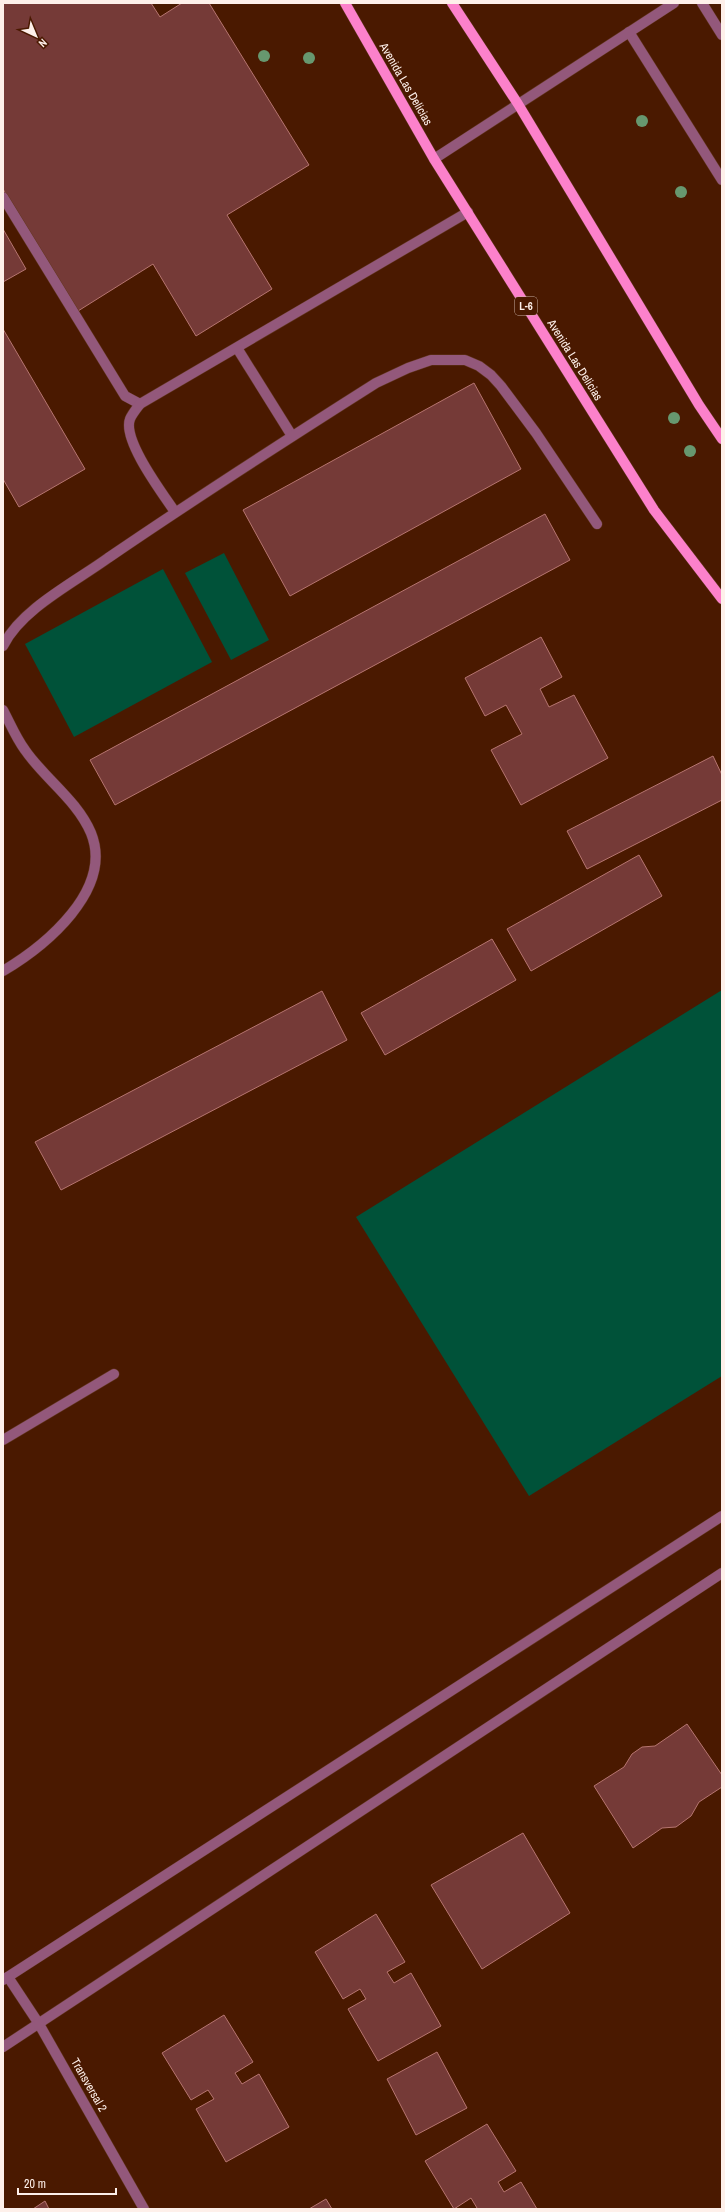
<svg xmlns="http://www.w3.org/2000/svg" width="725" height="2212" font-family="'Archivo Narrow',sans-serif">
	<rect width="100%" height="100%" fill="#4a1900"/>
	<g fill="#005239">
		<path d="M224 553 269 640 231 660 185 573Z"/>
		<path d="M163 569 212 662 74 737 25 644Z"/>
		<path d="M722 990V1376L529 1496 356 1217Z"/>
	</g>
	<g fill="#753a37" stroke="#b67570">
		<path d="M3 3H151L160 17 182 3H209L309 165 227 215 272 289 196 336 153 264 78 311 3 189Z"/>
		<path d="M3 229 26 269 3 282Z"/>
		<path d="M3 329 85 469 19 507 3 479Z"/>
		<path d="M474 383 521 469 290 596 243 510Z"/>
		<path d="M545 514 570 560 115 805 90 760Z"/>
		<path d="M541 637 562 677 540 689 549 707 574 695 608 758 521 805 491 750 522 734 506 705 485 716 465 678Z"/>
		<path d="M713 756 722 775V800L587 869 567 831Z"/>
		<path d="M639 855 662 896 531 971 507 929Z"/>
		<path d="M492 939 516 980 385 1055 361 1013Z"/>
		<path d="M322 991 347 1040 61 1190 35 1142Z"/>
		<path d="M687 1724 722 1775V1787L699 1802 691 1816 676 1827 662 1828 633 1848 594 1786 624 1767 632 1754 642 1747 655 1746Z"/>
		<path d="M523 1833 570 1913 482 1969 431 1885Z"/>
		<path d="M376 1914 405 1962 387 1972 394 1983 411 1973 441 2026 378 2061 348 2009 366 1999 360 1989 343 1999 315 1952Z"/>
		<path d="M224 2015 253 2062 235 2073 242 2084 259 2074 289 2127 226 2162 196 2109 214 2099 208 2090 191 2100 162 2053Z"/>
		<path d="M437 2052 467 2108 416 2135 387 2079Z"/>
		<path d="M487 2124 516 2171 498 2182 504 2192 521 2182 537 2209H475L477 2208 471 2198 454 2209 425 2161Z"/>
		<path d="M326 2199 332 2209H309Z"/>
		<path d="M45 2201 49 2209H33Z"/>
	</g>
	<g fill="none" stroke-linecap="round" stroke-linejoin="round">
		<g stroke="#633721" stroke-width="11">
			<g id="service">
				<path d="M702 3 722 35"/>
				<path d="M629 32 722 180"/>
				<path d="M434 159 674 3"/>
				<path d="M3 197 125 396 140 404"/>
				<path d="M237 348 292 436"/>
				<path d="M175 512C163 494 122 440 130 419 132 414 137 408 140 404L468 212"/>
				<path d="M3 646C21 609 75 582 108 558 196 498 286 440 376 383L408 368 431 360H465L479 366 491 375 501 386 536 433 597 524"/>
				<path d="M3 710C10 723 16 738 25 750 45 779 77 800 91 833 114 890 45 946 3 971"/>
				<path d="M3 1440 114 1374"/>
			</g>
		</g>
		<g stroke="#633721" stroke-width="11">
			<g id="minor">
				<path d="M8 1977 39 2024 144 2209"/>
				<path d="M3 1980 722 1516"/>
				<path d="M3 2047 722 1573"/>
			</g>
		</g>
		<g stroke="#633721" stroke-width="11">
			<g id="primary">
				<path d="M345 3 434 159 654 510 722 599"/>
				<path d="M452 3 518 104 699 405 722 439"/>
			</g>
		</g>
		<use href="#service" stroke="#93587b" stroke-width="10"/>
		<use href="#minor" stroke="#93587b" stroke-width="10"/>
		<use href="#primary" stroke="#fc81cb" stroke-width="10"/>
	</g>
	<g fill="#67986f">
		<circle cx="264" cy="56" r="6"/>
		<circle cx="309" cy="58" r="6"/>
		<circle cx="642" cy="121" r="6"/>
		<circle cx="681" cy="192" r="6"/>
		<circle cx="674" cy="418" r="6"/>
		<circle cx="690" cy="451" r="6"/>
	</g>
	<g text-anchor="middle" stroke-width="3" stroke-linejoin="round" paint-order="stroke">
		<rect fill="#4a1900" stroke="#c8b0a4" stroke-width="1" x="515" y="297" width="22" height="18" rx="3"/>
		<g font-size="11" font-weight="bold" fill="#fef0ea">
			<text x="526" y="310">L-6</text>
		</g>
		<g font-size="12" fill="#fef0ea" stroke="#4a1900">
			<text transform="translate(406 84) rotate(60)" y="4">Avenida Las Delicias</text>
			<text transform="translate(575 360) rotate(58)" y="4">Avenida Las Delicias</text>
			<text transform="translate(89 2085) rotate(60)" y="4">Transversal 2</text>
		</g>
	</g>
	<rect width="725" height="2212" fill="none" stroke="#fef0ea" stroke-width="8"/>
	<g transform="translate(36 36) rotate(136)" stroke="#4a1900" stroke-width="3" paint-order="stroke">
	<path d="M0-3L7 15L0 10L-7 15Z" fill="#fef0ea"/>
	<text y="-6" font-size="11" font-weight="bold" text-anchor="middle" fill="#fef0ea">N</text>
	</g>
	<path d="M18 2188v6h98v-6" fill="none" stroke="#fef0ea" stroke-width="2"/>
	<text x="24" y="2188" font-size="12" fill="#fef0ea" stroke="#4a1900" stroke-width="3" paint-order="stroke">20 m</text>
</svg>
